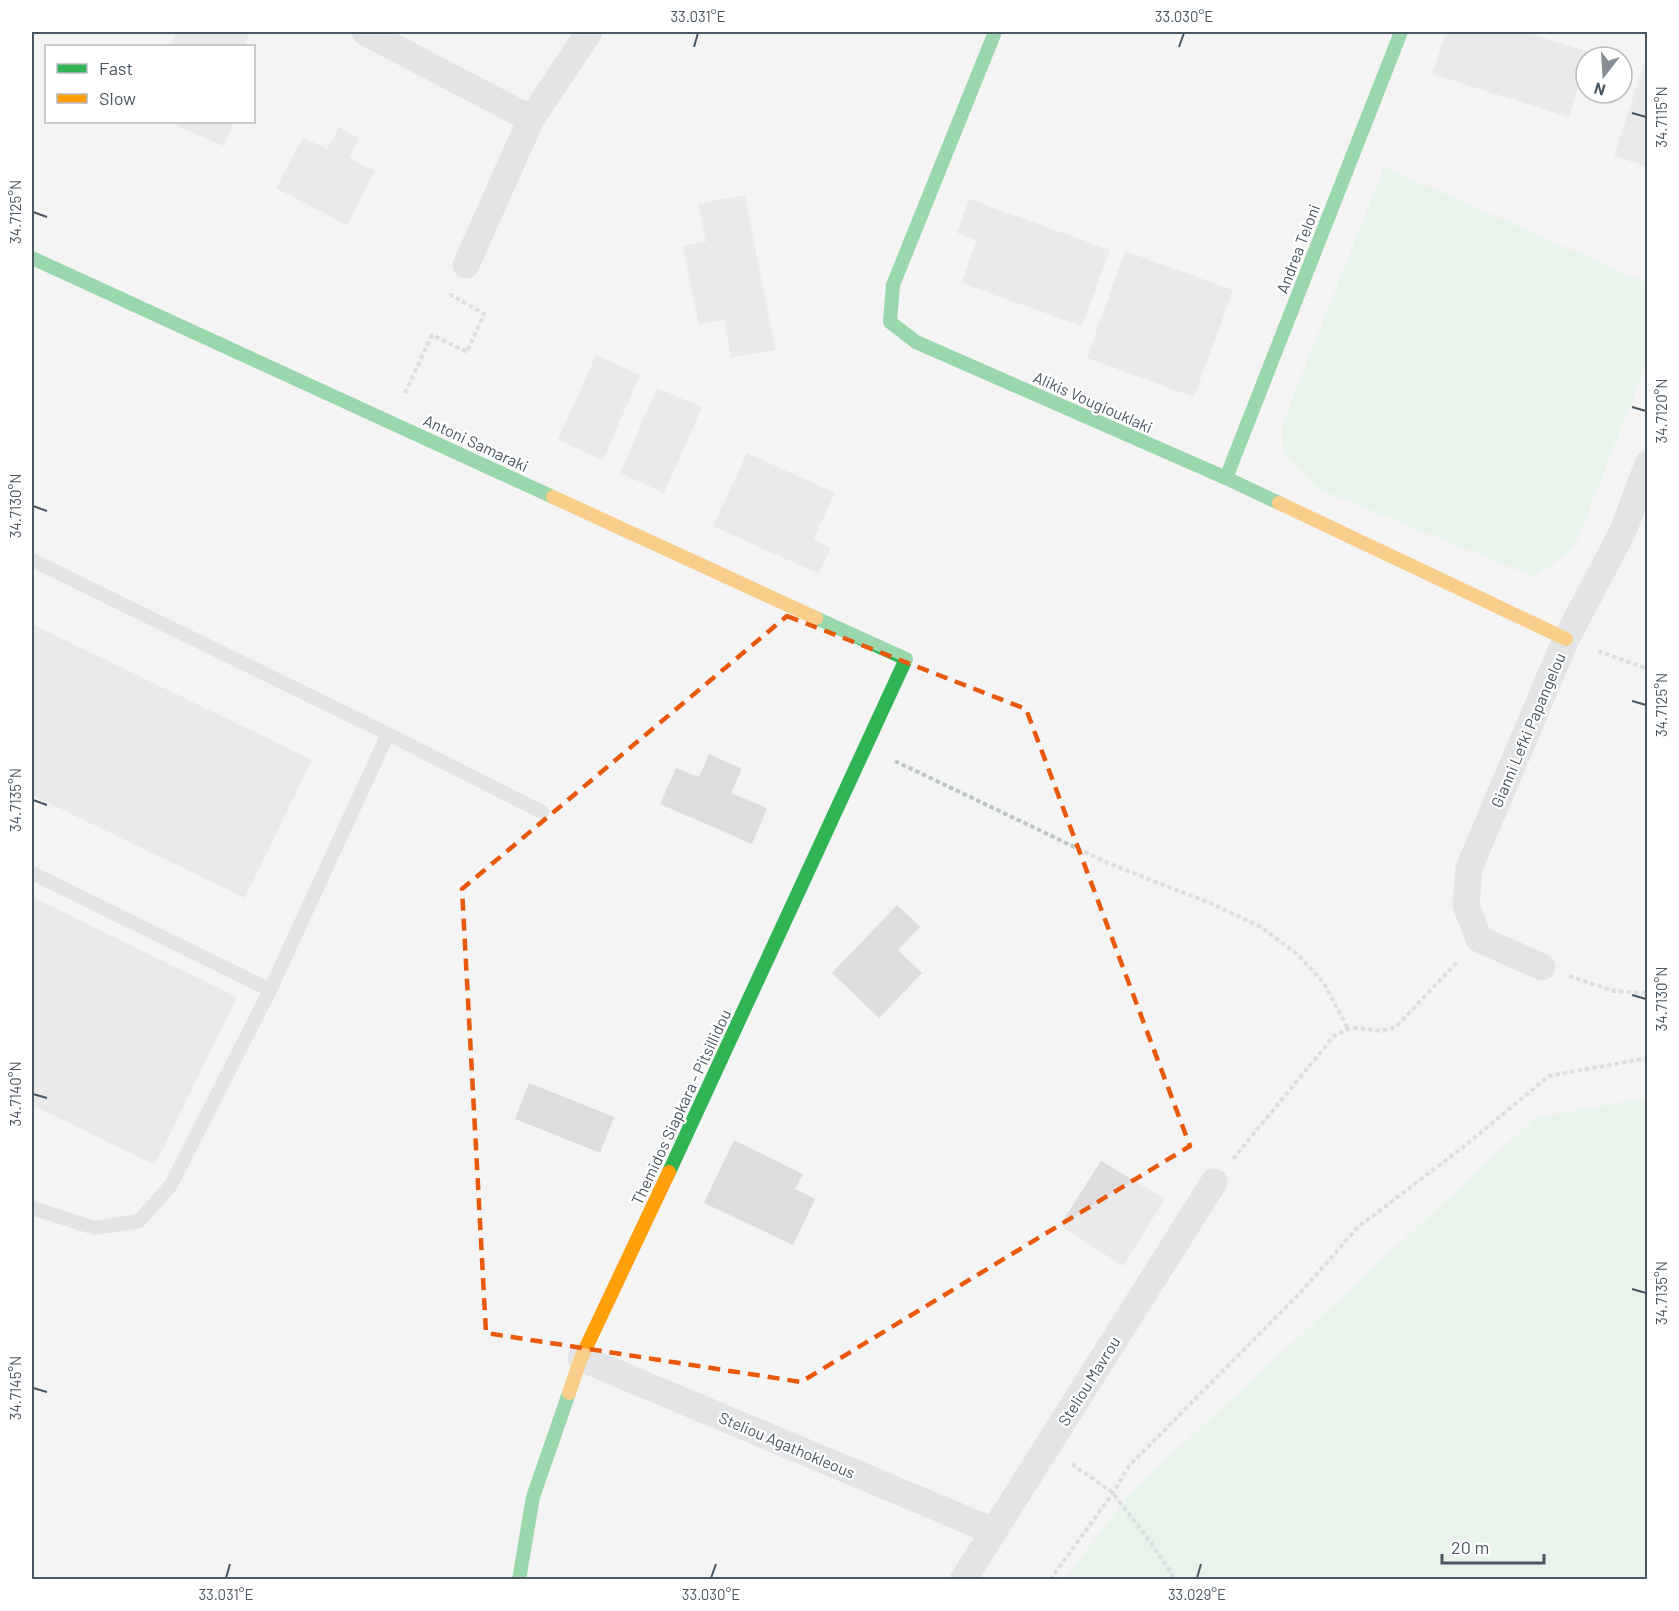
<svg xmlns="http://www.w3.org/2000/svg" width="1679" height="1611" font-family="Barlow,sans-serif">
	<rect width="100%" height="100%" fill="#f4f4f4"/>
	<g fill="#d9f2e3">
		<path d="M1384 167 1647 283V363L1574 548 1535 577 1318 489 1283 453 1282 425Z"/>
		<path d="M1647 1098V1579H1065L1130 1493 1535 1118Z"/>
	</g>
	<g fill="#ddddde">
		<path d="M176 32H250L244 46H170Z"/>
		<path d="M1446 32H1524L1589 52 1588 57H1586V63L1569 117 1432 74Z"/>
		<path d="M1645 61 1648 62V167L1614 156Z"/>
		<path d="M178 122H234L224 146 176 126Z"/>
		<path d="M339 127 359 138 349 158 375 171 347 225 276 188 303 137 327 149Z"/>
		<path d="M745 195 775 350 731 358 724 320 699 325 683 246 706 242 698 204Z"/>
		<path d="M969 199 1110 250 1082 326 961 283 977 240 957 233Z"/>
		<path d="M1125 251 1233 290 1194 397 1087 358Z"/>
		<path d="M596 355 640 375 603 460 558 440Z"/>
		<path d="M657 388 702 407 664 493 620 473Z"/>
		<path d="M747 453 835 493 813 540 831 548 819 574 713 526Z"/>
		<path d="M32 624 312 760 245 898 32 795Z"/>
		<path d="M709 754 742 769 731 793 767 808 752 844 660 804 676 768 699 777Z"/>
		<path d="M32 897 237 997 155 1165 32 1105Z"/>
		<path d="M897 905 920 927 898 950 922 973 879 1018 832 973Z"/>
		<path d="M529 1083 614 1117 600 1153 515 1119Z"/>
		<path d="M734 1140 803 1174 795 1189 815 1199 793 1245 704 1203Z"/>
		<path d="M1101 1161 1165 1199 1123 1266 1060 1225Z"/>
	</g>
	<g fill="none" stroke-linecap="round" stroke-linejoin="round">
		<g stroke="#bcc7c4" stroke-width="4" stroke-dasharray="4.5 3" stroke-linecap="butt">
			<path d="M405 393 432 335 467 352 484 314 451 295 453 290"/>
			<path d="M1598 651 1648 669"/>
			<path d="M895 761 1110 864 1210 903 1261 927 1297 954 1324 983 1348 1029"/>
			<path d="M1569 976 1614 991 1648 993"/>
			<path d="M1233 1159 1334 1036 1348 1029 1358 1028 1381 1031 1396 1027 1458 961"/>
			<path d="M1072 1464 1113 1493 1151 1543 1172 1574 1171 1580"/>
			<path d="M1050 1580 1113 1493 1129 1466 1300 1293 1358 1227 1462 1148 1549 1076 1648 1058"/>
		</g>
		<g stroke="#ced0d2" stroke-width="14">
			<path d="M32 560 388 734 542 812"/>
			<path d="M32 873 270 990"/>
			<path d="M32 1208 95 1228 139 1221 171 1185 270 990 388 734"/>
		</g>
		<g stroke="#ced0d2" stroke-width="27">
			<path d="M365 32 531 119"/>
			<path d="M466 265 531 119 589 32"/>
			<path d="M1542 967 1479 939 1466 905 1469 868 1566 639 1623 531 1648 464"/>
			<path d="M581 1358 993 1531"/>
			<path d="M963 1580 1214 1182"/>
		</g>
		<g stroke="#30b455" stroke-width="14">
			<path d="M995 32 893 285 890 322 916 342 1226 478 1279 503"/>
			<path d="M32 258 553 497"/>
			<path d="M1226 478 1401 32"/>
			<path d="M669 1172 906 659 816 618"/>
			<path d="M519 1580 533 1497 569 1393"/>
		</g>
		<g stroke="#ff9f0a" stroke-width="14">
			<path d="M553 497 816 618"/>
			<path d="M1279 503 1566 639"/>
			<path d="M569 1393 581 1358 669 1172"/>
		</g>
	</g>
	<path d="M0 0H1679V1611H0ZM787 616 1026 709 1190 1146 801 1382 486 1333 462 889Z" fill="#f4f4f4" fill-opacity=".55" fill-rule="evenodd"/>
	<path fill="none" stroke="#e8590c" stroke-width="4.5" stroke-dasharray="12 8" stroke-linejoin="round" d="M787 616 1026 709 1190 1146 801 1382 486 1333 462 889Z"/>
	<path fill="none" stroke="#4a5661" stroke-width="2" d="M694 47 698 33M1179 47 1184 33M1632 113 1646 117M33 212 47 217M1632 407 1646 411M33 506 47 511M1632 701 1646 705M33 800 47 805M1632 995 1646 999M33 1094 47 1098M1632 1289 1646 1293M33 1388 47 1392M226 1578 230 1564M711 1578 716 1564M1197 1578 1201 1564"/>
	<g text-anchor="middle" stroke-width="4.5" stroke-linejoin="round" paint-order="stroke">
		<g font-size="16" fill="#4a5661" stroke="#fff">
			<text transform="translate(1298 249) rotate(-69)" y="6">Andrea Teloni</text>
			<text transform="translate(1093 402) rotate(24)" y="6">Alikis Vougiouklaki</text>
			<text transform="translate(476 443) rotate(25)" y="6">Antoni Samaraki</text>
			<text transform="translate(1528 730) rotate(-67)" y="6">Gianni Lefki Papangelou</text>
			<text transform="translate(681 1107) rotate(-65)" y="6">Themidos Siapkara - Pitsillidou</text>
			<text transform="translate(1089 1381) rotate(-58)" y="6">Steliou Mavrou</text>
			<text transform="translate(787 1445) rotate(23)" y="6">Steliou Agathokleous</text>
		</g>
	</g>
	<rect width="1679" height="1611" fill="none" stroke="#ffffff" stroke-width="66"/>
	<rect x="45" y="45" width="210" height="78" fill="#ffffff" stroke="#b7bbc0" stroke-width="1.5"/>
	<rect x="57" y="64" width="30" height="9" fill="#30b455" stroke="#b7bbc0" stroke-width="1.5"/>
	<text x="99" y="75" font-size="18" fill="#4a5661">Fast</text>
	<rect x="57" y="94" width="30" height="9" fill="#ff9f0a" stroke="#b7bbc0" stroke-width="1.5"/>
	<text x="99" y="105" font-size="18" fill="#4a5661">Slow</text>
	<g transform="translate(1604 75) rotate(197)"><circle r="28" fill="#ffffff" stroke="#b7bbc0" stroke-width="1.5"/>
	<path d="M0-4.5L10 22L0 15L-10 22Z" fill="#868d94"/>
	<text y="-9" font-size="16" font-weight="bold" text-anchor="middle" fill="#4a5661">N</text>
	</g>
	<path d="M1442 1554v9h102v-9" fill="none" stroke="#4a5661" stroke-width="3"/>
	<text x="1451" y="1554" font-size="18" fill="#4a5661" stroke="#ffffff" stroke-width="4.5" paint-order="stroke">20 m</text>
	<rect x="33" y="33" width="1613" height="1545" fill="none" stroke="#4a5661" stroke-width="2"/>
	<g font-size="15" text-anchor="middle" fill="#4a5661">
		<text x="698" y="22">33.031°E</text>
		<text x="1184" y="22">33.030°E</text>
		<text transform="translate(1662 117) rotate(-90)" y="5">34.7115°N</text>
		<text transform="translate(16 212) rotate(-90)" y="5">34.7125°N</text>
		<text transform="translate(1662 411) rotate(-90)" y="5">34.7120°N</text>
		<text transform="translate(16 506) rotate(-90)" y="5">34.7130°N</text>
		<text transform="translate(1662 705) rotate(-90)" y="5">34.7125°N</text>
		<text transform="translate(16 800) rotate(-90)" y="5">34.7135°N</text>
		<text transform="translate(1662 999) rotate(-90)" y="5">34.7130°N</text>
		<text transform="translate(16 1094) rotate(-90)" y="5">34.7140°N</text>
		<text transform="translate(1662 1293) rotate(-90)" y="5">34.7135°N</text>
		<text transform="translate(16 1388) rotate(-90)" y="5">34.7145°N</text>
		<text x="226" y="1600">33.031°E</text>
		<text x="711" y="1600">33.030°E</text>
		<text x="1197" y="1600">33.029°E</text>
	</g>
</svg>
